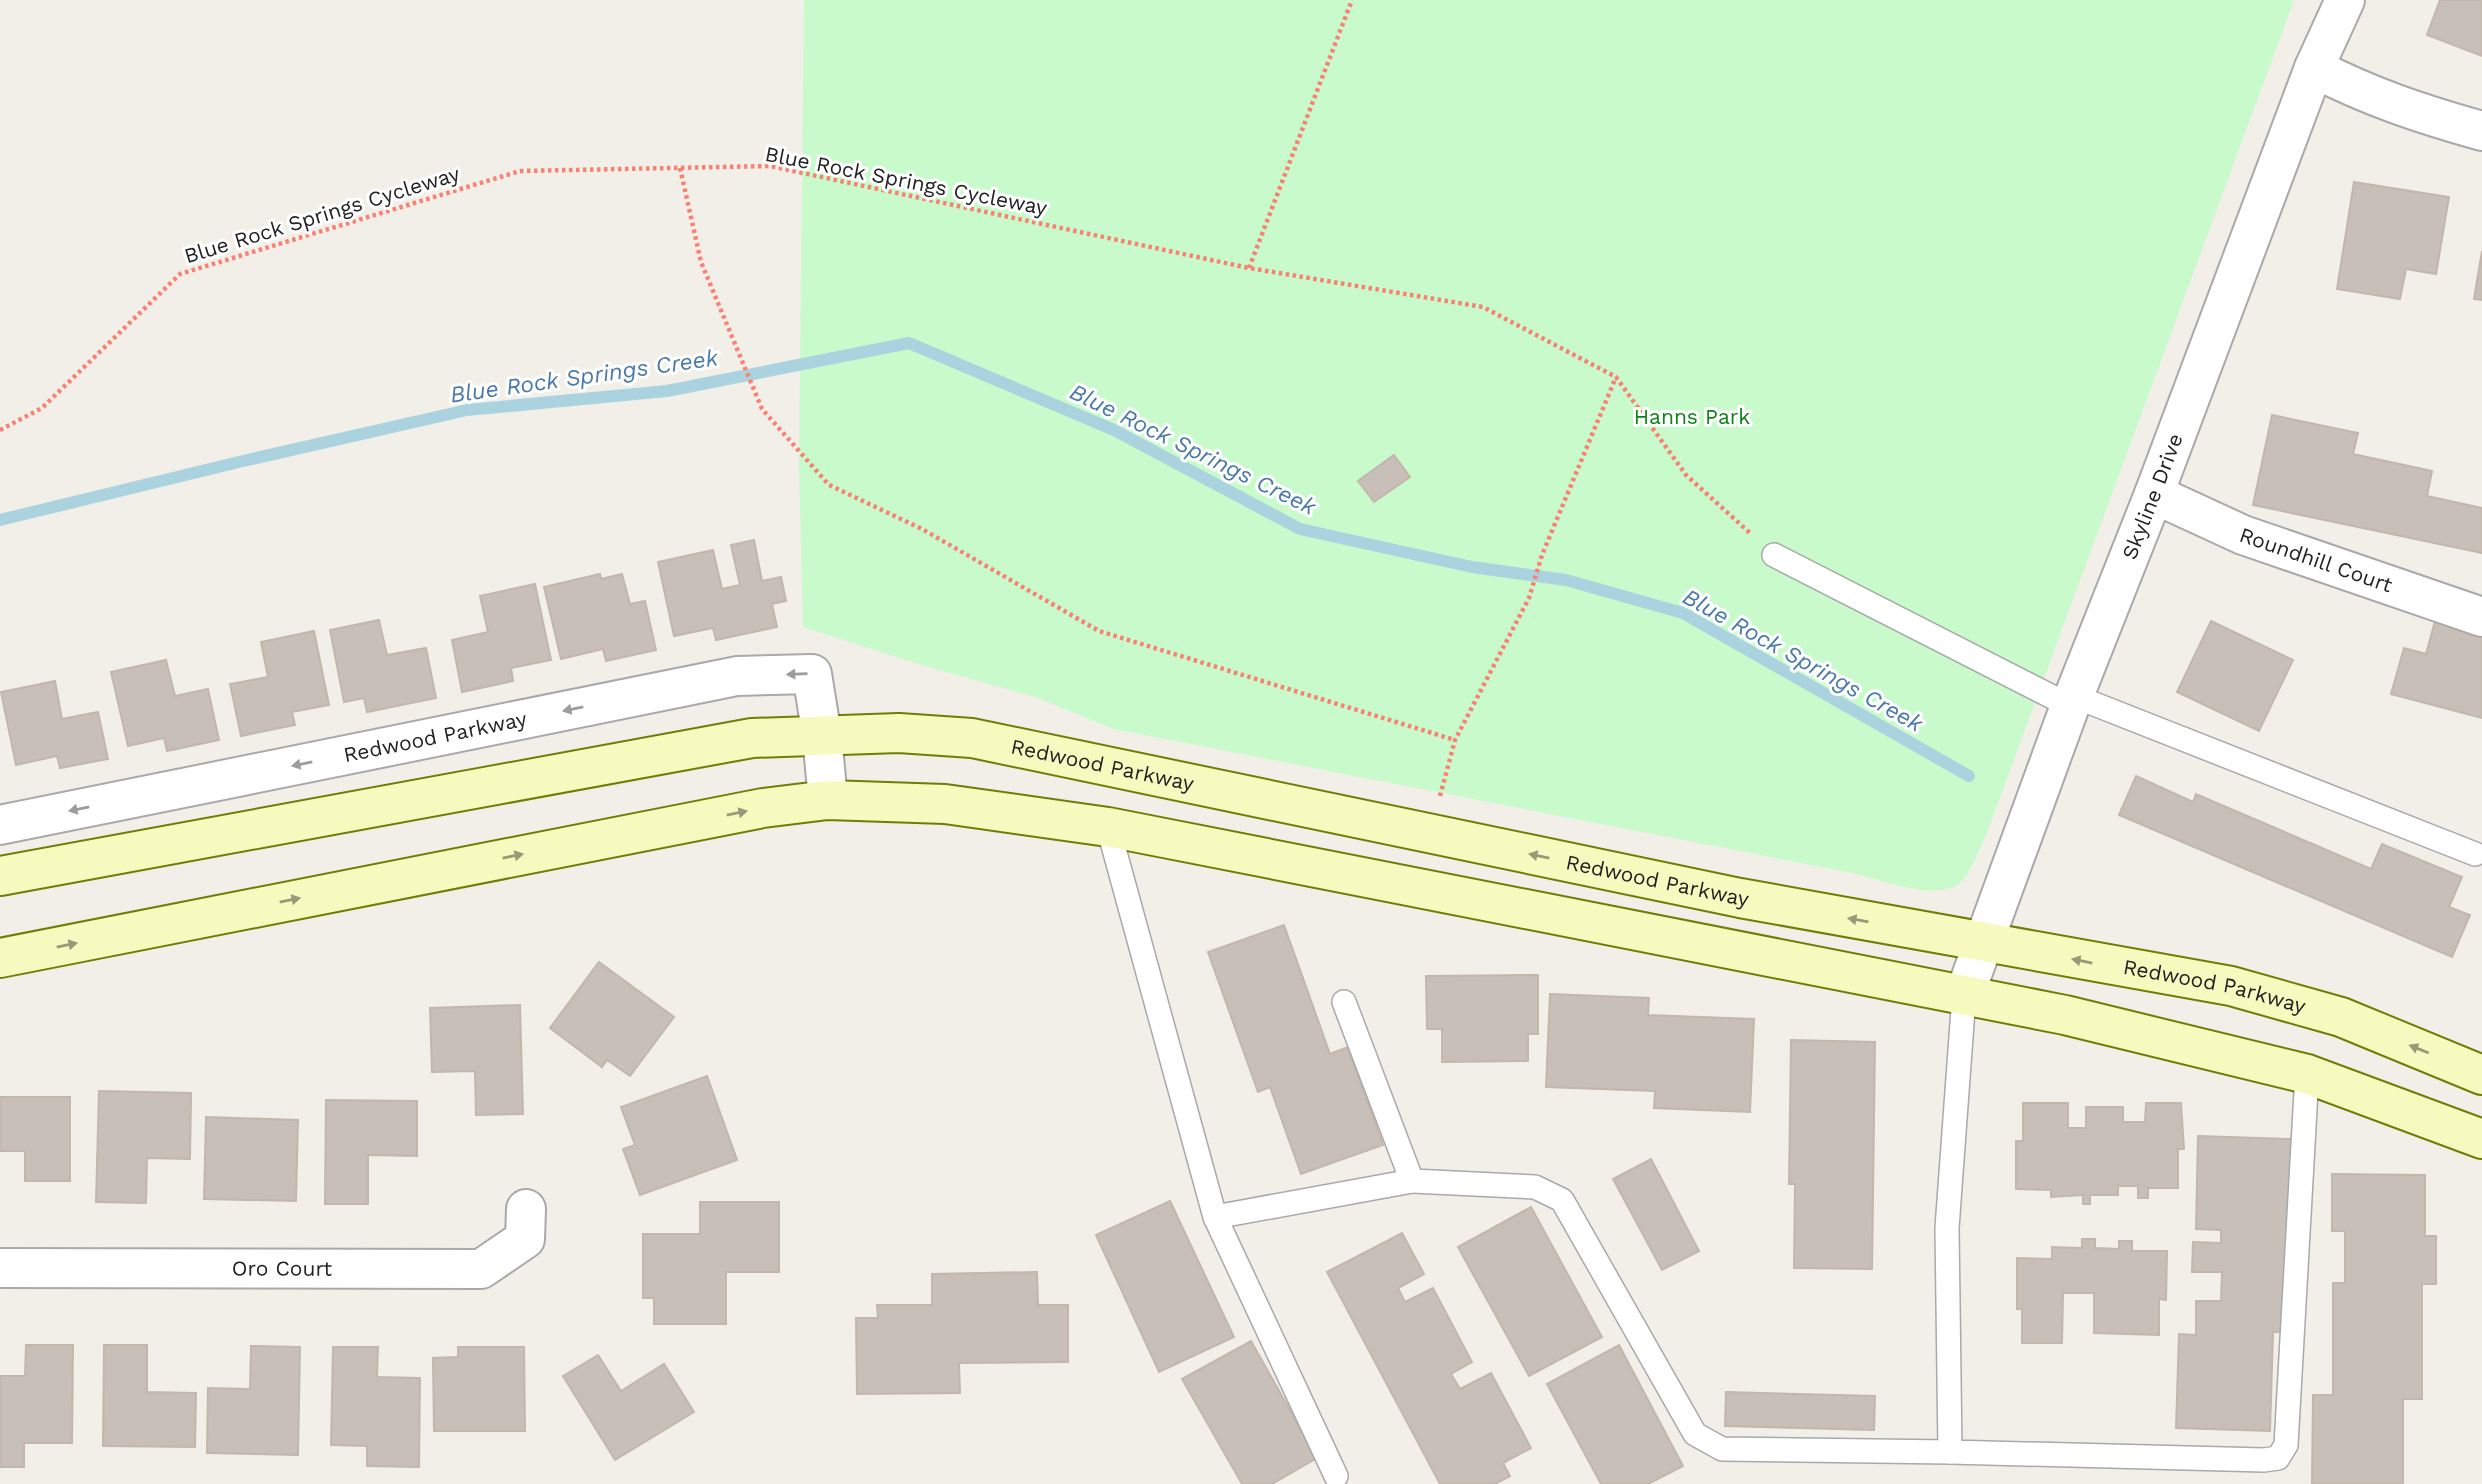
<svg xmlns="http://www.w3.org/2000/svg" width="2482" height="1484" font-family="'Work Sans',sans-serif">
	<rect width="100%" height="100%" fill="#f2efe9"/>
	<path fill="#c8facc" d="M804 0H2294L1985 838C1978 851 1971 872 1961 882 1938 903 1880 879 1853 873L1114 729 1035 697 912 662 803 627 799 464Z"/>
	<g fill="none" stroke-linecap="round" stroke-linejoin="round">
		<path stroke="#aad3df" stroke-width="12" d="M0 520 243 461 467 410 667 391 909 343 1114 430 1300 529 1472 567 1566 580 1683 613 1969 776"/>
	</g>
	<g fill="#c7bfb8" stroke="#c4b6ab" stroke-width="2">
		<path d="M2440 0H2482V56L2427 35Z"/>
		<path d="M2354 182 2449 197 2436 274 2406 269 2400 299 2337 289Z"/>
		<path d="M2482 251V300L2474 299Z"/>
		<path d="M2272 415 2358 433 2353 454 2432 471 2427 496 2482 508V553L2253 505Z"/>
		<path d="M1394 455 1410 477 1374 502 1358 481Z"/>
		<path d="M754 540 762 581 781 577 786 601 772 604 777 627 716 640 713 628 674 636 658 562 713 550 722 589 740 585 731 545Z"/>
		<path d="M600 574 601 579 622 574 630 604 645 601 656 650 606 661 603 649 561 659 544 587Z"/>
		<path d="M535 584 551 660 511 668 513 681 462 692 452 640 488 632 480 596Z"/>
		<path d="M379 620 387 655 426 648 436 698 367 712 364 698 344 702 330 630Z"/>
		<path d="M2211 621 2293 660 2259 731 2177 692Z"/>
		<path d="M2435 621 2482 634V718L2391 694 2404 648 2426 654Z"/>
		<path d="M314 631 329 705 292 712 295 725 241 736 230 684 268 677 261 642Z"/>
		<path d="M166 660 175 696 208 689 219 740 167 751 164 738 128 746 111 672Z"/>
		<path d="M55 681 62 719 98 712 108 759 60 768 57 756 16 765 1 692Z"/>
		<path d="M2136 776 2193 802 2196 794 2371 869 2382 844 2462 877 2449 907 2470 915 2452 957 2119 815Z"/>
		<path d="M1284 925 1330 1054 1348 1047 1383 1145 1301 1174 1270 1087 1258 1092 1208 952Z"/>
		<path d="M599 962 674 1017 630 1076 607 1060 602 1067 550 1028Z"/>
		<path d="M1538 975V1034H1528V1061L1442 1062V1029H1427L1426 976Z"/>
		<path d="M1550 994 1649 998 1648 1015 1754 1019 1750 1112 1654 1108 1655 1091 1546 1087Z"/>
		<path d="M520 1005 523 1114 476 1115 475 1071 432 1072 430 1008Z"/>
		<path d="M1791 1040 1875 1042 1872 1269 1794 1268 1795 1184H1789Z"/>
		<path d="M707 1076 737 1160 640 1195 623 1149 635 1145 621 1107Z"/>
		<path d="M99 1091 191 1093 190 1159 147 1158 146 1203 96 1202Z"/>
		<path d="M0 1097H70V1181H25V1151H0Z"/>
		<path d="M326 1100 417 1101V1156L368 1155V1204H325Z"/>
		<path d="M2023 1103H2068V1128H2086V1107H2123V1122H2145L2146 1103H2181L2184 1149H2178V1188H2148V1198H2138V1186H2118V1195H2090V1204H2083V1195L2051 1197V1190L2016 1189V1141H2023Z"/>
		<path d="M206 1117 298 1120 296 1201 204 1199Z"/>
		<path d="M2198 1136 2291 1139 2286 1332H2273L2270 1431 2176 1428 2179 1334 2196 1335V1301H2221L2222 1272H2192L2193 1242 2221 1243V1230L2196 1229Z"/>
		<path d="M1651 1159 1699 1251 1662 1270 1613 1179Z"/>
		<path d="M2332 1174 2425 1175V1236H2436V1284H2422V1399H2403V1484H2312L2313 1395H2333V1283H2345V1231H2332Z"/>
		<path d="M1170 1201 1234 1337 1159 1372 1096 1235Z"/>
		<path d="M700 1202H779V1272H726V1324H654V1298H643V1234H700Z"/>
		<path d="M1531 1207 1602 1337 1529 1376 1458 1247Z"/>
		<path d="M1402 1233 1424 1274 1398 1288 1405 1302 1433 1288 1472 1362 1451 1374 1460 1389 1491 1373 1531 1448 1503 1463 1510 1476 1495 1484H1440L1327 1272Z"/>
		<path d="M2082 1239H2095V1248L2119 1249V1241H2132V1251H2167L2166 1300 2159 1299V1335L2094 1333V1293H2063L2062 1343H2022V1309H2017V1258L2052 1259V1247L2082 1248Z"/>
		<path d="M1037 1272 1038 1305H1068V1362L959 1363 960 1393 857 1394 856 1318H878L877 1305H932V1274Z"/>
		<path d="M1251 1341 1317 1458 1272 1484H1242L1182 1379Z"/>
		<path d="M26 1345H73L72 1443H24V1467H0V1376H25Z"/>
		<path d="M104 1345H147V1392L196 1393 195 1447 103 1446Z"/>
		<path d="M1619 1345 1683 1466 1648 1484H1601L1547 1384Z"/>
		<path d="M251 1346 300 1347 298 1455 207 1453 208 1388 250 1389Z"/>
		<path d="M333 1347H378L377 1377 420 1378 419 1467 367 1466V1446L331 1445Z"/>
		<path d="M458 1347H524L525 1431H434L433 1358 458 1357Z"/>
		<path d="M598 1355 621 1391 664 1364 694 1412 615 1460 563 1376Z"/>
		<path d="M1726 1392 1875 1396 1874 1430 1725 1426Z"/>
	</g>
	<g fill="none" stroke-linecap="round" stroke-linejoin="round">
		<g stroke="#a9a9a9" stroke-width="26">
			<g id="service">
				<path d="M1774 555 2070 706"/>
				<path d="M2074 696 2475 854"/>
				<path d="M1108 827 1215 1217 1412 1181"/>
				<path d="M1964 996 1947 1228 1950 1452 2264 1460 2278 1458 2286 1445 2307 1074"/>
				<path d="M1344 1002 1412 1181 1535 1187 1562 1200 1695 1434 1722 1449 1950 1452"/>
				<path d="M1215 1217 1336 1476"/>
			</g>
		</g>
		<g stroke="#a9a9a9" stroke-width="42">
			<g id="minor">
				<path d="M2314 68C2370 97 2421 114 2482 131"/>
				<path id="s1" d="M2154 494 2243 535 2482 617"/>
				<path id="s2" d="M0 825 737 676 812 674 822 736 828 800"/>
				<path id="s3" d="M0 1268 481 1269 525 1239 526 1209"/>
			</g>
		</g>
		<g stroke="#a9a9a9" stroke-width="42">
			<g id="tertiary">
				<path id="s4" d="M1964 996 2070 706 2154 494 2314 68 2345 0"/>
			</g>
		</g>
		<g stroke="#707d05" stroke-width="42">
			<g id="secondary">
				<path id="s5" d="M0 876 752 738 899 733 972 738 1740 898 2231 986 2341 1017 2482 1075"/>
				<path d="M0 958 763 808 828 800 945 804 1108 827 2065 1015 2307 1074 2482 1139"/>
			</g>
		</g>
		<g stroke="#fa8072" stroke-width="4.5" stroke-dasharray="3.5 3.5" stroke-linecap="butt">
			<path d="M680 168 701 262 762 409 829 485 922 529 1099 631 1455 740"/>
			<path d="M1249 268 1352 0"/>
			<path d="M0 430 42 408 180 274 520 171 770 166 1249 268 1483 307 1616 377 1686 475 1751 534"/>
			<path d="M1440 796 1455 740 1529 598 1542 555 1616 377"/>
		</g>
		<use href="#service" stroke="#fff" stroke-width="23"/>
		<use href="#minor" stroke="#fff" stroke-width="38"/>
		<use href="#tertiary" stroke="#fff" stroke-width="38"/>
		<use href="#secondary" stroke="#f7fabf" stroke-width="38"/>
	</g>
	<defs><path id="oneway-solid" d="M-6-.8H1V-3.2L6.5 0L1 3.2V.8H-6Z" transform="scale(1.75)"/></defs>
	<g fill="#9c9c9c">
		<use href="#oneway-solid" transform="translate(797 674) rotate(178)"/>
		<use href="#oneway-solid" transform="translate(573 709) rotate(169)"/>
		<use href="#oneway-solid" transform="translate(302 764) rotate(169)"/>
		<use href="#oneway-solid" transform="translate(79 809) rotate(169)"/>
	</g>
	<g fill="#979978">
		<use href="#oneway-solid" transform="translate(737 813) rotate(-11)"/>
		<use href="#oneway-solid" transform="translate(513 856) rotate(-11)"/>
		<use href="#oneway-solid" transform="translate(1539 856) rotate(-168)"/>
		<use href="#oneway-solid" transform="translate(290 900) rotate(-11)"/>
		<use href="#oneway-solid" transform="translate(1858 920) rotate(-170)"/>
		<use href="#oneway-solid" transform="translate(67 945) rotate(-11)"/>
		<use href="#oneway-solid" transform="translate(2082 961) rotate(-169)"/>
		<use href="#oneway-solid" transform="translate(2419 1049) rotate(-158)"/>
	</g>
	<g text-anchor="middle" stroke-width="6" stroke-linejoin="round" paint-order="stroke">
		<g font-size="21" fill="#222" stroke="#fff">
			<text transform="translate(906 181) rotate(11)" y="7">Blue Rock Springs Cycleway</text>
			<text transform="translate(322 215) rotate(-17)" y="7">Blue Rock Springs Cycleway</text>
			<text dy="7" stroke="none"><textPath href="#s4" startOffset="534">Skyline Drive</textPath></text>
			<text dy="7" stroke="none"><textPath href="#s1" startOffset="175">Roundhill Court</textPath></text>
			<text dy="7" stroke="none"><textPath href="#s2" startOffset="444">Redwood Parkway</textPath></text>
			<text dy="7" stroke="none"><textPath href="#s5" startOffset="1118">Redwood Parkway</textPath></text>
			<text dy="7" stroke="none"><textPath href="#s5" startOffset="1685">Redwood Parkway</textPath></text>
			<text dy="7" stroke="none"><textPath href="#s5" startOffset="2252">Redwood Parkway</textPath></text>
			<text dy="7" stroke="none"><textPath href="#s3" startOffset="282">Oro Court</textPath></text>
		</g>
		<g font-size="21" fill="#0c8416" stroke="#fff">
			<text x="1692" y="424">Hanns Park</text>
		</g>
		<g font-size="23" font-style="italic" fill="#4a7aab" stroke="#fff">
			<text transform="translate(584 376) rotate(-8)" y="8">Blue Rock Springs Creek</text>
			<text transform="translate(1193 449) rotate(26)" y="8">Blue Rock Springs Creek</text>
			<text transform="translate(1803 660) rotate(29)" y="8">Blue Rock Springs Creek</text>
		</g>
	</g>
</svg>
